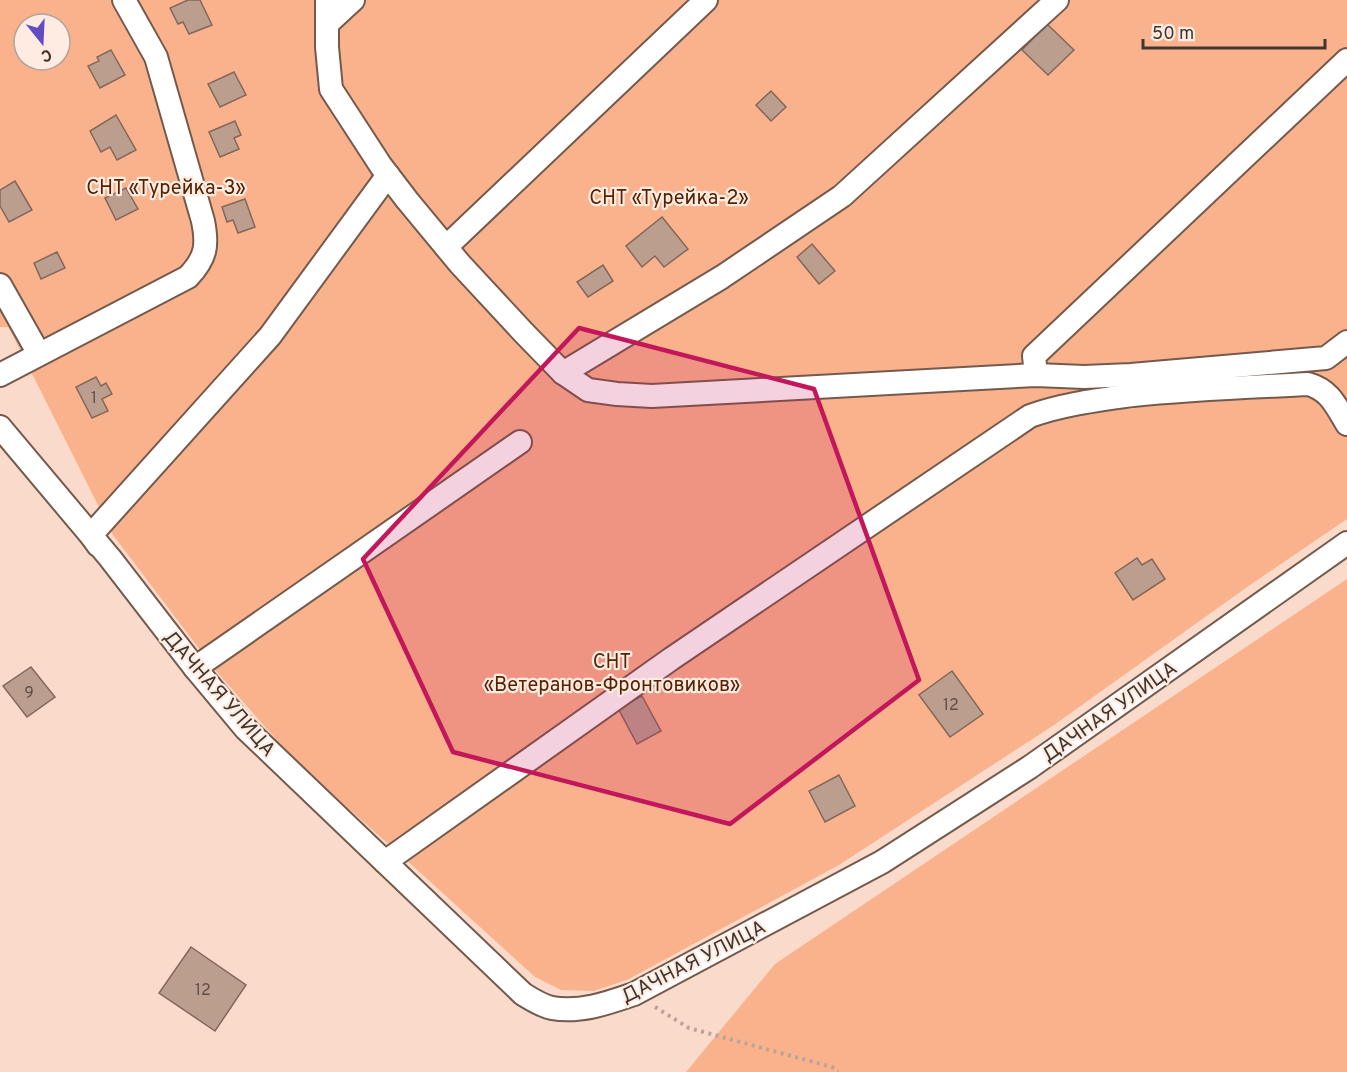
<svg xmlns="http://www.w3.org/2000/svg" width="1347" height="1072" font-family="Overpass,sans-serif">
	<rect width="100%" height="100%" fill="#fadbcb"/>
	<g fill="#fab28c" fill-rule="evenodd">
		<path d="M0 0H1347V519L1250 585 1054 725 839 865 629 979 594 991 561 990 535 977 403 857 296 762 216 671 113 535 12 334 8 327H0ZM24 24H60V60H24Z"/>
		<path d="M1347 579V1072H686L775 964Z"/>
	</g>
	<g fill="#bc9e8f" stroke="#83675a" stroke-width="1.5">
		<path d="M188 0H200L212 25 189 34 183 22 178 24 170 8Z"/>
		<path d="M1047 24 1074 50 1048 75 1022 50Z"/>
		<path d="M111 50 125 75 100 88 88 66 99 61 97 57Z"/>
		<path d="M234 72 246 95 220 107 208 84Z"/>
		<path d="M771 91 786 107 771 121 756 105Z"/>
		<path d="M116 115 136 150 117 160 110 147 101 152 90 131Z"/>
		<path d="M235 121 241 135 234 138 239 149 220 157 209 132Z"/>
		<path d="M15 181 32 210 9 222 0 206V190Z"/>
		<path d="M126 188 138 209 116 220 105 198Z"/>
		<path d="M245 199 255 227 238 233 233 220 227 222 222 207Z"/>
		<path d="M662 217 688 249 664 267 655 256 642 267 626 246Z"/>
		<path d="M812 244 835 271 819 284 797 257Z"/>
		<path d="M57 252 65 268 41 279 34 263Z"/>
		<path d="M603 265 613 281 588 297 577 282Z"/>
		<path d="M96 377 101 386 106 383 112 394 102 399 108 411 92 418 76 387Z"/>
		<path d="M1137 558 1142 565 1152 559 1165 579 1133 600 1115 573Z"/>
		<path d="M31 667 55 697 27 717 3 686Z"/>
		<path d="M952 671 983 714 950 737 919 695Z"/>
		<path d="M642 696 661 731 637 744 618 708Z"/>
		<path d="M839 775 855 806 825 822 809 791Z"/>
		<path d="M191 947 246 985 215 1031 159 993Z"/>
	</g>
	<g fill="none" stroke-linecap="round" stroke-linejoin="round">
		<g stroke="#745a4c" stroke-width="26">
			<g id="minor">
				<path d="M327 0V47L331 89 381 166 407 200 460 264 524 333 563 373 588 390 617 394 652 396 1036 375 1084 377 1131 375 1326 358 1347 342"/>
				<path d="M327 24 353 0"/>
				<path d="M446 247 706 0"/>
				<path d="M0 285 39 354"/>
				<path d="M563 373 722 277 842 196 1057 0"/>
				<path d="M0 375 188 277C206 258 208 246 203 221L156 57 124 0"/>
				<path d="M1036 375 1034 356 1347 60"/>
				<path d="M0 427 110 558 195 668 245 728 523 994C531 999 542 1006 552 1008 580 1013 608 1003 634 994L882 862 1030 767 1347 543"/>
				<path d="M98 545 91 535 270 336 388 175"/>
				<path d="M195 668 520 442"/>
				<path d="M385 862 671 659 1030 416C1064 404 1098 400 1133 395 1191 389 1249 387 1308 384 1330 390 1336 406 1347 424"/>
			</g>
		</g>
		<path stroke="#bca396" stroke-width="4" stroke-dasharray="3 4.5" stroke-linecap="butt" d="M655 1007 689 1028 832 1067 838 1072"/>
		<use href="#minor" stroke="#fff" stroke-width="22"/>
	</g>
	<path fill="#c2185b" fill-opacity="0.2" stroke="#c2185b" stroke-width="4.5" stroke-linejoin="round" d="M579 328 814 389 919 680 730 824 453 752 363 559Z"/>
	<g text-anchor="middle" stroke-width="4.5" stroke-linejoin="round" paint-order="stroke">
		<g font-size="16" fill="#604f47">
			<text x="94" y="403">1</text>
			<text x="29" y="698">9</text>
			<text x="951" y="710">12</text>
			<text x="203" y="995">12</text>
		</g>
		<g font-size="20" fill="#562200" stroke="#feebe1">
			<text x="166" y="194">СНТ «Турейка-3»</text>
			<text x="669" y="204">СНТ «Турейка-2»</text>
			<text x="612" y="668">СНТ<tspan x="612" dy="23">«Ветеранов-Фронтовиков»</tspan></text>
		</g>
		<g font-size="20" fill="#41352f" stroke="#feebe1">
			<text transform="translate(220 693) rotate(49)" y="7">ДАЧНАЯ УЛИЦА</text>
			<text transform="translate(1109 711) rotate(-35)" y="7">ДАЧНАЯ УЛИЦА</text>
			<text transform="translate(693 961) rotate(-27)" y="7">ДАЧНАЯ УЛИЦА</text>
		</g>
	</g>
	<g transform="translate(42 42) rotate(162)"><circle r="28" fill="#feebe1" stroke="#b2a29a" stroke-width="1.5"/>
	<path d="M0-4.5L10 22L0 15L-10 22Z" fill="#614cc4"/>
	<text y="-9" font-size="16" font-weight="bold" text-anchor="middle" fill="#41352f">С</text>
	</g>
	<path d="M1143 39v9h182v-9" fill="none" stroke="#41352f" stroke-width="3"/>
	<text x="1152" y="39" font-size="18" fill="#41352f" stroke="#feebe1" stroke-width="4.5" paint-order="stroke">50 m</text>
</svg>
